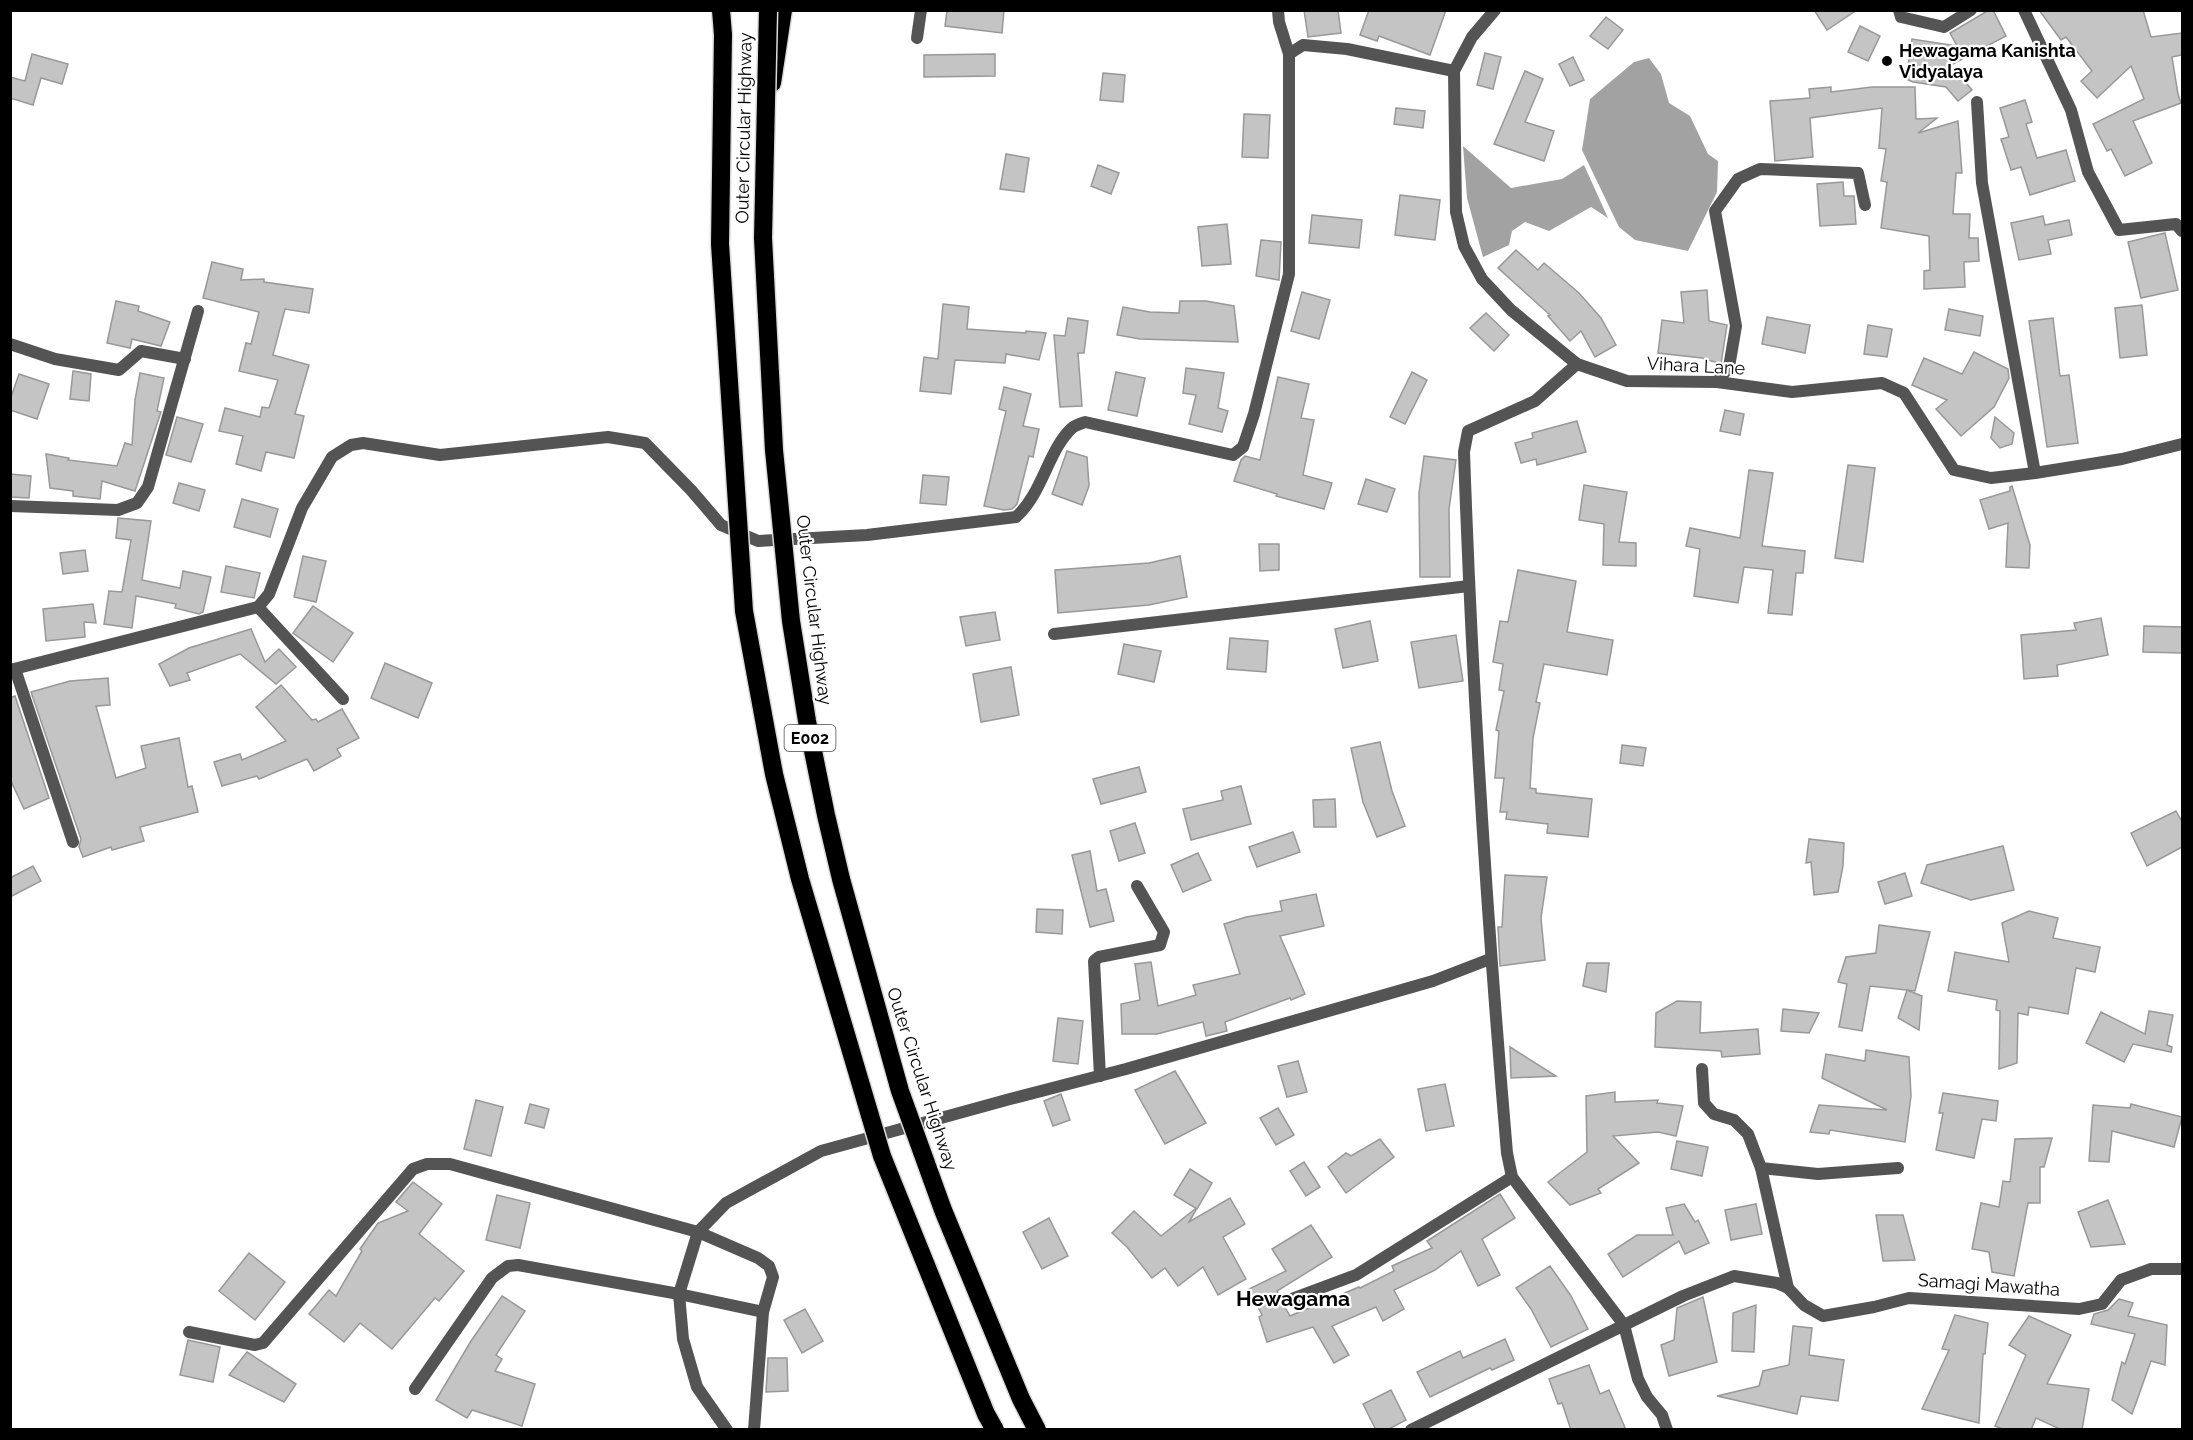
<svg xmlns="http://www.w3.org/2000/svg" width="2193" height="1440" font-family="Raleway,sans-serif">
	<rect width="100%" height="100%" fill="#fff"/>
	<g fill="#a2a2a2">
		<path d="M1649 58 1661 74 1669 103 1690 116 1708 154 1718 161 1717 192 1688 251 1635 240 1619 227 1582 150 1590 99 1634 62Z"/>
		<path d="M1463 146 1511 188 1562 179 1584 165 1608 218 1591 207 1549 231 1525 222 1512 231 1509 245 1483 257 1467 198Z"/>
	</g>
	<g fill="#c4c4c4" stroke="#989898" stroke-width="1.5">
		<path d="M947 10H1004L1002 33 945 26Z"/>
		<path d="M1304 10H1338L1341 33 1308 37Z"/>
		<path d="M1369 10H1446L1430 55 1379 36 1377 41 1360 35Z"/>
		<path d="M1814 10H1857L1827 30Z"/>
		<path d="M1989 10H1993L2006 36 1951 65 1972 90 1958 101 1946 87 1913 82 1906 79 1912 39 1957 46 1950 33Z"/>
		<path d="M2039 10H2143L2151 37 2182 33V55L2172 57 2178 94 2181 103 2133 121 2152 163 2125 176 2111 149 2107 151 2093 124 2144 99 2131 66 2097 98 2081 81 2092 71 2066 37 2061 40Z"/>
		<path d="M1606 17 1623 30 1608 49 1590 36Z"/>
		<path d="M1860 26 1880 36 1868 61 1848 52Z"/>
		<path d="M1485 53 1501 57 1493 89 1477 85Z"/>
		<path d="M32 54 68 64 62 84 41 78 33 105 10 98V77L25 81Z"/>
		<path d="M995 54V76L924 77V55Z"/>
		<path d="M1573 57 1584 80 1570 86 1559 64Z"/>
		<path d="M1525 71 1543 79 1525 122 1554 131 1544 161 1494 144Z"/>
		<path d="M1103 73 1125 75 1123 102 1100 100Z"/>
		<path d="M1831 87V92L1872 87H1915L1916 119 1937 118 1918 133 1958 121 1962 173H1956L1953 214H1970L1969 238H1978L1979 261 1964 262 1965 287 1924 289V271L1930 270 1929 236 1881 228 1887 182 1881 181 1886 149 1879 148 1882 108 1810 118 1813 157 1775 161 1770 101 1810 98 1809 89Z"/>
		<path d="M2025 100 2032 122 2026 124 2037 158 2066 150 2075 181 2030 195 2021 167 2011 170 2001 139 2009 137 2000 108Z"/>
		<path d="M1396 108 1425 111 1423 128 1394 124Z"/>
		<path d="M1244 114 1270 115 1268 158 1242 157Z"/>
		<path d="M1006 154 1029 158 1024 192 1000 189Z"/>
		<path d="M1098 165 1119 173 1111 194 1091 186Z"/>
		<path d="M1843 182 1844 196H1854L1856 224 1820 226 1817 184Z"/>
		<path d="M1400 195 1440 200 1435 240 1395 235Z"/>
		<path d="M1312 215 1362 220 1359 248 1309 243Z"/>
		<path d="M2043 216 2045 225 2069 220 2072 235 2048 240 2051 254 2019 260 2011 223Z"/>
		<path d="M1227 224 1231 264 1202 266 1198 227Z"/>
		<path d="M2165 233 2178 290 2141 298 2128 242Z"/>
		<path d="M1261 240 1281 242 1279 280 1256 276Z"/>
		<path d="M1516 250 1538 270 1544 263 1579 293 1601 318 1616 345 1595 357 1581 331 1570 341 1548 316 1550 315 1498 268Z"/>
		<path d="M212 262 243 269 241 280 264 279V282L313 289 309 313 285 309 273 355 309 365 295 414 304 416 294 458 266 452 261 471 236 464 243 436 219 431 225 408 260 417 262 407 269 408 278 380 239 371 246 343 251 344 259 312 203 298Z"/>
		<path d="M1707 290 1709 321 1727 325 1721 364 1702 358 1658 353 1662 320 1684 323 1681 292Z"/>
		<path d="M1302 292 1330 300 1319 339 1291 331Z"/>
		<path d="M116 301 139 306 138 311 170 322 161 346 132 339 130 348 107 343Z"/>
		<path d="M1180 301H1206L1234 306 1238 342 1140 339 1117 335 1123 307 1150 312 1179 313Z"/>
		<path d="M943 304 969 307 967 329 1026 333V331L1046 333 1039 360 1006 354 1005 363 955 360 951 394 920 391 924 357 938 359Z"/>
		<path d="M2142 305 2147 355 2120 358 2115 308Z"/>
		<path d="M1949 309 1983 316 1980 336 1945 330Z"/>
		<path d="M1486 313 1509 335 1494 351 1470 328Z"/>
		<path d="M1767 317 1810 325 1805 353 1762 344Z"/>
		<path d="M1068 318 1088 321 1084 353H1078L1082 406 1060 407 1054 335 1065 336Z"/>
		<path d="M2053 318 2060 376 2069 375 2078 443 2047 447 2029 321Z"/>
		<path d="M1868 325 1892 329 1887 357 1864 354Z"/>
		<path d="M1974 352 2008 369 2009 378 1994 407 1961 436 1936 409 1947 400 1912 385 1924 358 1962 374Z"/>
		<path d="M1186 368 1224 373 1218 408 1228 411 1222 432 1189 424 1196 395 1183 393Z"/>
		<path d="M73 371 91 374 89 401 70 399Z"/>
		<path d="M1116 372 1145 378 1137 416 1108 410Z"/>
		<path d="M1412 372 1427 380 1405 424 1390 417Z"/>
		<path d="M140 373 164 378 157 411 161 412 135 491 102 481 100 499 73 496V491L50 488 46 454 69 458 68 460 117 466 125 443 132 445 135 400Z"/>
		<path d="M19 374 49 384 37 419 10 410V400Z"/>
		<path d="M1278 377 1309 384 1301 418 1314 420 1303 475 1332 483 1324 509 1276 496 1277 494 1234 481 1241 460 1245 456 1260 460Z"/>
		<path d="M1004 387 1031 394 1023 426 1039 429 1033 457 1029 456 1017 504 1012 509 1004 510 984 506 1006 411 999 409Z"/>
		<path d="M1725 410 1744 414 1740 435 1720 431Z"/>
		<path d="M177 417 203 424 191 462 166 455Z"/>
		<path d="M1995 417 2014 433 2012 444 2000 448 1991 438Z"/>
		<path d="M1577 421 1586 452 1537 465 1536 459 1521 463 1515 443 1533 438 1532 433Z"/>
		<path d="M1067 451 1087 457 1089 486 1082 505 1052 494Z"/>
		<path d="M1424 456 1456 460 1449 509 1450 577H1420L1419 493Z"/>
		<path d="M1848 465 1875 468 1863 562 1835 558Z"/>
		<path d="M1749 470 1773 473 1762 546 1805 551 1803 573H1796L1792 615 1768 613 1773 570 1744 567 1738 603 1694 596 1700 549 1686 546 1690 528 1740 538Z"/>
		<path d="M10 474 31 476 29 498 10 497Z"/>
		<path d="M923 475 949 477 946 505 920 503Z"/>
		<path d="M1366 479 1395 489 1387 512 1358 504Z"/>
		<path d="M179 483 205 490 199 511 173 503Z"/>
		<path d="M1584 485 1627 492 1619 542 1636 543V566L1603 565 1604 524 1579 520Z"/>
		<path d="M2012 486 2030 545 2029 568 2006 567 2008 523 1989 529 1980 500 2010 491V487Z"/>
		<path d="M242 499 278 509 270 537 234 527Z"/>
		<path d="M118 518 151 521 142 580 180 588 183 571 211 577 203 612 199 614 175 608 176 604 136 596 132 628 104 624 109 591 122 592 131 540 116 538Z"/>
		<path d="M1259 544H1279V570L1260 571Z"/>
		<path d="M85 550 88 571 63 574 60 553Z"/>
		<path d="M303 556 326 561 316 602 294 597Z"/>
		<path d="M1180 556 1187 597 1149 605 1058 613 1055 570 1149 563Z"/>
		<path d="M226 566 260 573 254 598 221 592Z"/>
		<path d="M1518 570 1576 581 1567 632 1613 640 1607 675 1544 664 1536 702 1540 703 1533 738 1530 788 1536 789V793L1592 799 1588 837 1547 833 1548 824 1506 819 1507 812H1500L1504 778H1495L1499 731 1496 730 1504 691 1499 690 1503 664 1493 662 1500 621 1508 622Z"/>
		<path d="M93 604 96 623 84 622 85 637 46 641 43 609Z"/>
		<path d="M313 606 353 633 333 662 293 633Z"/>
		<path d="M995 612 1000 640 966 646 960 617Z"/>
		<path d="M2101 618 2108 655 2057 665 2058 676 2024 679 2021 635 2076 630 2074 623Z"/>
		<path d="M1370 621 1378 661 1343 668 1335 629Z"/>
		<path d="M2144 626 2182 627V653L2143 652Z"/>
		<path d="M251 629 265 662 279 649 296 667 276 684 240 654 187 673 190 680 170 686 159 664 189 648Z"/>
		<path d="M1456 635 1463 681 1419 688 1411 642Z"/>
		<path d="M1230 638 1268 641 1266 672 1227 669Z"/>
		<path d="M1124 644 1161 651 1154 682 1118 674Z"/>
		<path d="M385 663 432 683 418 718 371 698Z"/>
		<path d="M1011 667 1019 715 981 722 973 674Z"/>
		<path d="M108 678 110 705 96 706 116 778 146 768 141 746 179 738 188 787 192 786 198 812 140 827 144 841 112 850 111 847 83 857 79 847 81 839 31 692 70 681Z"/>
		<path d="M281 685 312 720 316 719 318 722 342 709 359 738 337 749 341 756 314 771 307 759 259 779 257 776 222 786 214 762 240 754 242 760 286 741 256 707Z"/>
		<path d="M15 696 49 798 24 809 10 779V698Z"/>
		<path d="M1380 742 1392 791 1405 826 1377 837 1363 802 1351 748Z"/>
		<path d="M1622 745 1646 748 1643 766 1620 763Z"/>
		<path d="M1139 767 1146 792 1101 804 1093 779Z"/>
		<path d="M1241 786 1251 824 1191 840 1183 809 1223 800 1221 791Z"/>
		<path d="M1335 799 1336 827H1314L1313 800Z"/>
		<path d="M2176 811 2182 822V847L2147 866 2131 833Z"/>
		<path d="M1135 823 1145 853 1119 861 1110 831Z"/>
		<path d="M1293 832 1300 852 1257 867 1249 847Z"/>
		<path d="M1809 839 1844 843 1843 866 1838 892 1814 895 1811 862 1806 863Z"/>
		<path d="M2003 846 2014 890 1971 900 1921 883 1927 865Z"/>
		<path d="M1090 851 1097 891 1106 889 1114 921 1090 927 1072 855Z"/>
		<path d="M1198 853 1211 880 1183 892 1171 865Z"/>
		<path d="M33 866 41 881 10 897V878Z"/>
		<path d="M1905 873 1912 896 1885 904 1878 882Z"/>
		<path d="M1505 875 1547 877 1541 918 1545 960 1500 966 1498 927H1502Z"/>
		<path d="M1316 894 1324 926 1280 936 1305 994 1291 1000 1290 998 1225 1022 1227 1031 1206 1036 1203 1022 1157 1034H1122L1121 1004 1140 1000 1135 964 1151 962 1158 1006 1196 995 1193 985 1240 974 1224 924 1246 917 1282 911 1280 901Z"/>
		<path d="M1037 909 1063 910 1062 934 1036 932Z"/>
		<path d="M2029 911 2058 918 2053 938 2100 947 2095 972 2076 968 2068 1014 2029 1007 2028 1015 2018 1013 2017 1063 1999 1069 2000 1011 1996 1010 1997 1000 1948 991 1955 952 2009 962 2002 923Z"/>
		<path d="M1879 925 1930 932 1915 991 1870 986 1862 1031 1839 1027 1847 984 1838 982 1846 957 1876 953Z"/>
		<path d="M1587 963H1609L1606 992 1583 986Z"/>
		<path d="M1907 990 1922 996 1919 1030 1898 1018Z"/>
		<path d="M1677 1001 1701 1002 1700 1033 1758 1029 1760 1054 1722 1057 1721 1051 1655 1047 1656 1013Z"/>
		<path d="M1783 1009 1819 1013 1809 1033 1781 1031Z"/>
		<path d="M2149 1011 2173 1015 2167 1045 2172 1047 2171 1052 2133 1044 2124 1062 2086 1043 2101 1012 2145 1034Z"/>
		<path d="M1058 1018 1083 1021 1078 1064 1053 1061Z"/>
		<path d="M1510 1047 1556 1076 1511 1078Z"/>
		<path d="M1866 1050 1909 1057 1911 1096 1905 1142 1830 1130 1829 1134 1810 1132 1819 1105 1887 1110 1822 1078 1826 1054 1865 1061Z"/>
		<path d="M1298 1061 1307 1092 1287 1097 1278 1066Z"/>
		<path d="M1175 1071 1206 1123 1165 1144 1135 1090Z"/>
		<path d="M1445 1084 1454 1126 1426 1131 1418 1089Z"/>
		<path d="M1615 1092V1102L1658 1100 1657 1103 1683 1106 1676 1136 1658 1132 1613 1136 1639 1163 1598 1189 1601 1193 1570 1205 1548 1182 1587 1152 1586 1096Z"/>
		<path d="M1943 1093 1998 1101 1996 1121 1982 1119 1974 1158 1936 1150 1943 1113H1939Z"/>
		<path d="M1061 1094 1070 1120 1053 1126 1044 1101Z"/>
		<path d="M476 1100 503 1107 491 1156 464 1149Z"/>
		<path d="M530 1104 549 1109 544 1128 525 1123Z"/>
		<path d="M2131 1104 2182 1117 2174 1147 2112 1131 2109 1162 2089 1161 2093 1105 2130 1108Z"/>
		<path d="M1278 1108 1294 1135 1276 1145 1260 1118Z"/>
		<path d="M2052 1138 2044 1167H2040V1203H2028L2014 1276 1992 1272 1989 1252 1972 1249 1981 1203 1999 1207 2003 1181 2010 1182 2015 1139Z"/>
		<path d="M1380 1139 1394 1157 1346 1193 1328 1167 1346 1153 1351 1156Z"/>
		<path d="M1677 1141 1708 1147 1702 1176 1671 1169Z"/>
		<path d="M1304 1162 1320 1187 1306 1196 1290 1171Z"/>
		<path d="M1190 1169 1212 1183 1197 1209 1174 1195Z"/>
		<path d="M413 1182 442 1204 419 1234 464 1271 439 1301 435 1298 392 1349 360 1323 344 1342 309 1314 329 1290 336 1296 362 1251 360 1249 378 1223 408 1211 396 1202Z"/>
		<path d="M1500 1194 1515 1218 1482 1239 1500 1275 1478 1286 1461 1251 1435 1270 1394 1290 1404 1309 1383 1321 1376 1307 1332 1326 1349 1355 1334 1363 1313 1327 1267 1342 1259 1317 1262 1315 1249 1289 1286 1271 1272 1249 1311 1225 1332 1257 1277 1291 1280 1296 1279 1304 1286 1309 1290 1316 1359 1287 1360 1288 1394 1271 1392 1266 1432 1248 1427 1241Z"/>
		<path d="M497 1195 530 1203 520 1248 486 1240Z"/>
		<path d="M1230 1198 1245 1224 1223 1237 1246 1279 1218 1295 1203 1267 1178 1286 1165 1268 1152 1278 1127 1247 1112 1233 1134 1211 1161 1236 1195 1209 1196 1210 1189 1222Z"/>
		<path d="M2108 1200 2125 1244 2091 1247 2078 1212Z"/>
		<path d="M1684 1204 1695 1222 1698 1220 1709 1243 1685 1254 1679 1241 1623 1277 1608 1254 1637 1235H1673L1666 1208Z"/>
		<path d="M1756 1204 1762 1234 1731 1240 1725 1210Z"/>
		<path d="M1876 1215H1903L1915 1260 1883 1261Z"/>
		<path d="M1049 1218 1068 1256 1042 1269 1023 1232Z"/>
		<path d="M249 1253 285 1282 255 1320 219 1291Z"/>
		<path d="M1550 1266 1571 1296 1588 1329 1551 1347 1531 1309 1516 1288Z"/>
		<path d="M502 1296 525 1311 496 1355 502 1359 495 1371 535 1384 522 1426 472 1410 467 1418 436 1400 471 1341Z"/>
		<path d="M1703 1297 1717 1362 1669 1376 1661 1345 1674 1340 1677 1308Z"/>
		<path d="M2119 1299 2133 1303 2128 1316 2167 1325 2165 1365 2151 1361 2132 1414 2112 1400 2122 1362 2125 1364 2135 1334 2091 1324 2094 1314 2108 1310Z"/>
		<path d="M1756 1305 1754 1352 1732 1351 1733 1313Z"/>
		<path d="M805 1309 823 1341 802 1353 784 1320Z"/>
		<path d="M1955 1315 1988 1323 1985 1354H1983L1979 1423 1922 1409 1949 1350 1942 1349Z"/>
		<path d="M2029 1316 2071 1335 2047 1384 2089 1389 2082 1430H2062L2036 1418 2031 1430H2005L1995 1426 2026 1355 2009 1345Z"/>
		<path d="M1793 1326 1812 1328 1809 1355 1844 1360 1838 1401 1801 1396 1797 1414 1717 1396 1759 1386 1763 1371 1789 1365Z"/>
		<path d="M1505 1339 1514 1360 1492 1370 1490 1368 1430 1397 1417 1372 1460 1351 1463 1358Z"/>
		<path d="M188 1340 220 1347 213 1382 180 1375Z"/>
		<path d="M247 1352 296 1384 284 1402 229 1375Z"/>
		<path d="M768 1358H787L788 1391 766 1392Z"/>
		<path d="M1589 1365 1600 1394 1609 1390 1626 1430H1571L1562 1403 1558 1404 1549 1379Z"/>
		<path d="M1391 1390 1406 1420 1387 1430H1376L1363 1404Z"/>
	</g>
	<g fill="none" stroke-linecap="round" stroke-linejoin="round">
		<g stroke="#dbdbdb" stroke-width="21">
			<g id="motorway">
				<path d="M721 10 723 35"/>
				<path d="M772 83 783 10"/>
			</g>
		</g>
		<g stroke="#545454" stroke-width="12">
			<path d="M1278 10 1279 22 1289 54"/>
			<path d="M1495 10 1472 37 1454 71 1456 212 1464 246 1482 279 1511 310 1577 364 1627 381 1717 382 1792 392 1882 383 1904 393 1954 470 1991 478 2035 473 2122 459 2182 444"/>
			<path d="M1899 10 1901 17 1944 27 1971 10"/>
			<path d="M2024 10 2071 110 2088 172 2119 230 2176 224 2182 231"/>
			<path d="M917 38 921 10"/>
			<path d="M1977 102 1982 183 2035 473"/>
			<path d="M10 344 55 359 119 370 141 351 185 359"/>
			<path d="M1577 364 1535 401 1468 431 1464 452C1472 686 1487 919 1507 1153L1512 1177 1624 1325 1638 1379 1647 1397 1662 1415 1667 1430"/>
			<path d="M1717 382 1729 367 1736 326 1715 211 1738 179 1760 169 1858 173 1865 205"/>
			<path d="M10 506 118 510 137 503 148 487 198 311"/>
			<path d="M258 607 343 699"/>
			<path d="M1054 634 1469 586"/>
			<path d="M15 669 73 842"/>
			<path d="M10 670 258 607 269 594 302 508 332 457 351 445 363 443 440 455 608 437 645 443 691 490 721 525 758 541 867 535 1016 517C1043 493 1048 450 1072 428 1075 425 1080 424 1085 422L1233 455 1243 447 1254 414 1289 274V54L1303 45 1347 49 1454 71"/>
			<path d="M1702 1069 1704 1103 1714 1114 1734 1120 1748 1134 1761 1168 1788 1288"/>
			<path d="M1100 1076 1094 961 1099 957 1160 945 1164 932 1137 886"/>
			<path d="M1761 1168 1818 1174 1898 1168"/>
			<path d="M1286 1301 1356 1275 1512 1177"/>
			<path d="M189 1332 255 1345 263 1343 413 1169 427 1164H450L698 1232 758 1258 769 1266 773 1277 763 1312 754 1430"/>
			<path d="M415 1389 492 1278 508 1266 518 1265 679 1294 763 1312"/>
			<path d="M727 1430 697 1387 683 1339 679 1294 698 1232 726 1203 821 1151 1010 1099 1126 1069 1433 981 1490 959"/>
			<path d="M1411 1430 1683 1296 1734 1276 1777 1283 1788 1288 1804 1305 1823 1316 1874 1307 1909 1298 2079 1309 2102 1304 2121 1280 2151 1269H2182"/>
		</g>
		<use href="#motorway" stroke="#000" stroke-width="18"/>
		<g stroke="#dbdbdb" stroke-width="21" stroke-linecap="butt">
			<g id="motorway-bridge">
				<path d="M768 10 763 238 774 450 791 621 807 721 826 815 841 879 900 1091 943 1210 1021 1399 1037 1430"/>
				<path d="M723 35 720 244 744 611 774 774 800 879 882 1156 986 1414 995 1430"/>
			</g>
		</g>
		<use href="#motorway-bridge" stroke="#000" stroke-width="18"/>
	</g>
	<circle fill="#000" stroke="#fff" stroke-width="2" cx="1887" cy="61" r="6"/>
	<g text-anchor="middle" stroke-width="4.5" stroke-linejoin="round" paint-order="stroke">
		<rect fill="#fff" stroke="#4c4c4c" stroke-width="1.5" x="784.5" y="725" width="51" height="26" rx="4.5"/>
		<g font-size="16" font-weight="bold" fill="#000">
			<text x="810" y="744">E002</text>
		</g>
		<g font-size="18" font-weight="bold" fill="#000" stroke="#fff" text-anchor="start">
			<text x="1899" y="57">Hewagama Kanishta<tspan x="1899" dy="21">Vidyalaya</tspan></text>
		</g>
		<g font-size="18" fill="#000" stroke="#fff">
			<text transform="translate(744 128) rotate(-89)" y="6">Outer Circular Highway</text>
			<text transform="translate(1696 366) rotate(3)" y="6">Vihara Lane</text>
			<text transform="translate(814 610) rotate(83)" y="6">Outer Circular Highway</text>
			<text transform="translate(922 1079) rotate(72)" y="6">Outer Circular Highway</text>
			<text transform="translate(1989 1285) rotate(4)" y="6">Samagi Mawatha</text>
		</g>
		<g font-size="21" font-weight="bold" fill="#000" stroke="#fff">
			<text x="1293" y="1306">Hewagama</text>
		</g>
	</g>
	<rect width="2193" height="1440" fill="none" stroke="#000000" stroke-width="24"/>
</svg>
